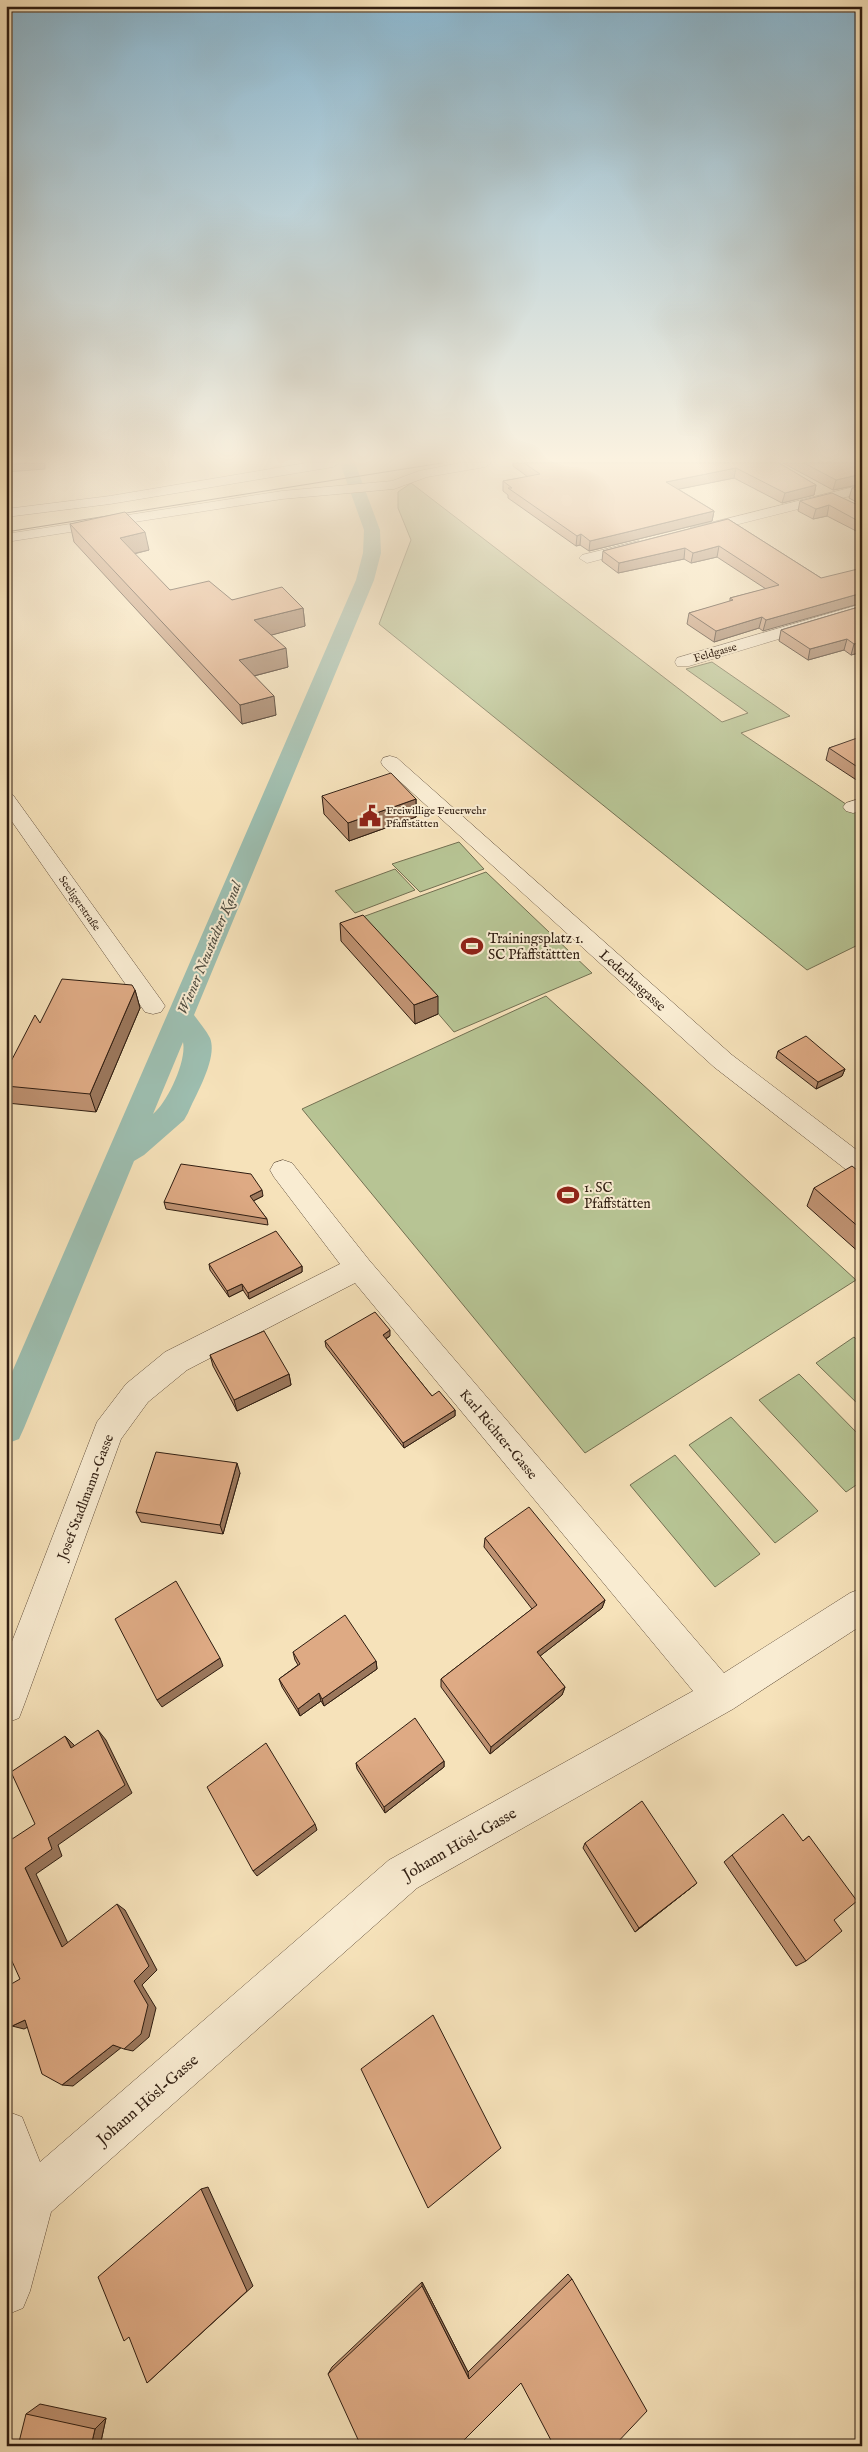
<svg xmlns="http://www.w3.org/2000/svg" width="868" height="2452" font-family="'IM FELL English',serif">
	<rect width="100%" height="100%" fill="#f6e2ba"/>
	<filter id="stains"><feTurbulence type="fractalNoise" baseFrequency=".004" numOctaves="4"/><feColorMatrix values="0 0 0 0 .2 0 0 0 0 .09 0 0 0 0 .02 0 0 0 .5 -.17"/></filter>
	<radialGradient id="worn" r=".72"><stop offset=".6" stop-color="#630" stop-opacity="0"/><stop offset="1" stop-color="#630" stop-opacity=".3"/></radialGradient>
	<g fill="#b7c494" stroke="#737052">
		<path d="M411 483 722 722 748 713 686 669 712 662 790 716 741 733 862 815V943L807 970 379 624 411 540 398 508V492Z"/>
		<path d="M459 842 484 869 420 892 392 864Z"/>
		<path d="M395 869 415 890 355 913 335 891Z"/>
		<path d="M486 872 592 973 454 1032 357 919Z"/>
		<path d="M546 996 856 1280 585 1453 302 1109Z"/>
		<path d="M854 1337 862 1345V1408L816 1363Z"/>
		<path d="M799 1374 862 1438V1481L846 1492 759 1400Z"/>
		<path d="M731 1417 818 1511 775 1543 689 1445Z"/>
		<path d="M675 1455 760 1554 715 1587 630 1485Z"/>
	</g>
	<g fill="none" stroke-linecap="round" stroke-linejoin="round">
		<path fill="#9dbeb0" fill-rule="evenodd" d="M340 463H355L380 530 381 553 374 580 194 1015C199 1022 206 1030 210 1038 218 1058 196 1094 188 1113L184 1120 144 1155 134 1161 24 1428 19 1439 6 1444V1386L356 580 363 553 364 530ZM183 1042C187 1061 167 1103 153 1114Z"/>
		<g stroke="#614e3b" stroke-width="1">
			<g id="minor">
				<path d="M306 463H339L333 467 110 504 6 517V509L110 496Z"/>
				<path d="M460 463H491L485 467 427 477 394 489 282 499 6 542V534L282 491 392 481 419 471Z"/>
				<path d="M862 485V493L695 535 688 531 690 528Z"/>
				<path d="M639 541 646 545 644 548 587 563 579 558 582 555Z"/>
				<path d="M862 604V614L689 666H677L675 662 677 658Z"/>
				<path d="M390 756 397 758 732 1055 862 1154V1178L853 1175 714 1067 383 766 381 762 383 758Z"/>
				<path d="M6 793 13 795 161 1000 165 1006 161 1012 153 1014 145 1012 6 813Z"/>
				<path d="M862 798V811L853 813 846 811 843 807 846 803Z"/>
				<path d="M283 1160 292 1163 369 1260 724 1673 850 1593 862 1588V1625L733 1709 417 1888 51 2212 30 2291 23 2308 6 2315V2209L9 2199 6 2191V2111L22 2117 40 2162 389 1860 693 1691 355 1283 187 1370 148 1402 121 1439 24 1705 19 1718 6 1723V1657L97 1422 126 1384 165 1352 340 1264 274 1177 270 1170 274 1163Z"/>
			</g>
		</g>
		<use href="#minor" fill="#f9ecd2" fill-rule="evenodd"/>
		<path stroke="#2f1d11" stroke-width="1" d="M6 532 442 463"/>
	</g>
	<g fill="#bf9272" stroke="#2f1d11">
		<path d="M513 463H779L816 485 814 495 782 503 734 478 678 489 714 511 712 521 589 551 580 545 576 546 508 498V495L503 491V481L528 477 513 466Z"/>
		<path d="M783 463H862V484L833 490Z"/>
		<path d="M862 485V505L849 498 852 488Z"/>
		<path d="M800 501 862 507V534L827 516 813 519 798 511Z"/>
		<path d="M728 519 821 578 763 631 759 628 714 642 687 624 689 613 730 602V598L766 589 717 557 691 563 684 559 618 573 602 561 603 551Z"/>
		<path d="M70 524 149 550 134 554 170 590 232 600 303 608 305 626 271 635 288 667 254 676 276 715 242 724 74 542Z"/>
		<path d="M862 606V652L851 655 844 650 808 660 779 641 781 630Z"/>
		<path d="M862 738V780L858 781 826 760 829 748Z"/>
		<path d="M322 796 416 799V817L349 841 324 814Z"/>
		<path d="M340 923 438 1014 415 1024 341 941Z"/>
		<path d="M135 990 140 1008 96 1112 7 1103 6 1071 40 1023Z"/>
		<path d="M778 1051 845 1069 842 1076 816 1089 776 1058Z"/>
		<path d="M862 1174V1255L807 1206 814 1188Z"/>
		<path d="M263 1196 253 1201 267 1219 268 1225 166 1209 164 1202Z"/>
		<path d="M209 1264 302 1266V1272L249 1299 243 1290 229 1297 210 1270Z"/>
		<path d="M390 1336 386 1339 432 1396 455 1410V1416L404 1448 326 1347 325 1341Z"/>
		<path d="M210 1355 289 1374 291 1385 237 1411 213 1366Z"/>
		<path d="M240 1473 223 1534 141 1522 136 1512Z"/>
		<path d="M485 1538 605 1600 602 1608 540 1656 565 1687 562 1695 490 1754 441 1687V1679L532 1609 484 1547Z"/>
		<path d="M293 1652 376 1661 377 1669 324 1706 321 1701 300 1716 282 1687 279 1679 298 1665 295 1660Z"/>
		<path d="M444 1761V1767L385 1813 357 1769 356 1763Z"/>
		<path d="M809 1836 834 1920 806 1961 796 1966 724 1862 732 1855 803 1841Z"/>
		<path d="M585 1843 692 1887 635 1932 583 1848Z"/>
		<path d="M568 2274 572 2279 521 2383 328 2374 332 2367 422 2282 468 2372Z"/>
		<path d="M40 2404 106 2418 100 2446 26 2414Z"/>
	</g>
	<g fill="#9b775c" stroke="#2f1d11">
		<path d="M28 463H45V469L6 472V465Z"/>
		<path d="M736 468 734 478 665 492 666 482Z"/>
		<path d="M862 474V484L833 490 836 480Z"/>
		<path d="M816 485 814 495 782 503 785 493Z"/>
		<path d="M829 505 827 516 813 519 816 509Z"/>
		<path d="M714 511 712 521 589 551 590 541Z"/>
		<path d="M145 532 149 550 123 556 120 538Z"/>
		<path d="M581 534 580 545 576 546 577 536Z"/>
		<path d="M719 546 717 557 691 563 693 553Z"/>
		<path d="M685 548 684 559 618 573 619 563Z"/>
		<path d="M862 593V603L763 631 766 620Z"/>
		<path d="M303 608 305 626 257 639 254 620Z"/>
		<path d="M762 617 759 628 714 642 716 631Z"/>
		<path d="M847 639 844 650 808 660 810 649Z"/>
		<path d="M862 642V652L851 655 854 644Z"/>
		<path d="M286 648 288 667 242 679 239 660Z"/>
		<path d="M274 696 276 715 242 724 240 705Z"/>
		<path d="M862 770V780L858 781Z"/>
		<path d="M416 799V817L349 841 348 823Z"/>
		<path d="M135 990 140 1008 96 1112 90 1094Z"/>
		<path d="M438 996V1014L415 1024 414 1005Z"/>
		<path d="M845 1069 842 1076 816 1089 818 1082Z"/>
		<path d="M262 1190 263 1196 251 1202 250 1196Z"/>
		<path d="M302 1266V1272L249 1299 248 1293Z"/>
		<path d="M242 1284 243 1290 229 1297 227 1291Z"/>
		<path d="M390 1330V1336L383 1340V1335Z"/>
		<path d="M289 1374 291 1385 237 1411 234 1400Z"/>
		<path d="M455 1410V1416L404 1448 403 1443Z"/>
		<path d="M237 1463 240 1473 223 1534 220 1525Z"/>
		<path d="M605 1600 602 1608 535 1660 537 1652Z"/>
		<path d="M220 1658 223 1666 162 1707 157 1700Z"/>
		<path d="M376 1661 377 1669 324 1706 322 1699Z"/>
		<path d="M565 1687 562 1695 490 1754 491 1747Z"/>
		<path d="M319 1693 321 1701 300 1716 298 1709Z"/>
		<path d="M98 1730 106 1740 132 1793 58 1845 62 1856 36 1874 72 1952 62 1947 25 1868 48 1838Z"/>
		<path d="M65 1736 74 1745 80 1757 71 1748Z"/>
		<path d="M444 1761V1767L385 1813 384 1807Z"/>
		<path d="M315 1824 317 1830 257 1876 253 1871Z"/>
		<path d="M697 1883 692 1887 635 1932 639 1928Z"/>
		<path d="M117 1904 125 1910 157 1970 142 1985 156 2008 149 2037 133 2051 124 2049 134 1981Z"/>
		<path d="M25 2020 36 2023 24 2029 12 2026Z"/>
		<path d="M113 2045 122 2047 73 2086 62 2085Z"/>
		<path d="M208 2187 253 2286 147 2383 201 2189Z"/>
		<path d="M422 2282 468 2372 469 2379 422 2286Z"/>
		<path d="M106 2418 100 2446H91L95 2429Z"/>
	</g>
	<g fill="#deaa84" stroke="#2f1d11">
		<path d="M6 463H28L6 465Z"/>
		<path d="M524 463H779L816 485 785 493 736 468 666 482 714 511 590 541 581 534 577 536 508 488H512L503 481 540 474Z"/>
		<path d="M804 463H862V474L836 480Z"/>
		<path d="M862 485V493L852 488Z"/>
		<path d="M832 493 862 507V523L829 505 816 509 800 501Z"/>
		<path d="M125 512 145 532 120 538 170 590 209 581 232 600 282 587 303 608 254 620 286 648 239 660 274 696 240 705 70 524Z"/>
		<path d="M728 519 821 578 862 568V593L766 620 762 617 716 631 689 613 733 600 730 598 779 585 719 546 693 553 685 548 619 563 603 551Z"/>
		<path d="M862 606V642L854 644 847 639 810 649 781 630Z"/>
		<path d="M860 737 862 738V770L829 748Z"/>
		<path d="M391 773 416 799 348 823 322 796Z"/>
		<path d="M363 915 438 996 414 1005 340 923Z"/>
		<path d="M62 979 132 985 135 990 90 1094 6 1086V1071L35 1015 40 1023Z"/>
		<path d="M806 1036 845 1069 818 1082 778 1051Z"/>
		<path d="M181 1164 251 1174 262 1190 250 1196 267 1219 164 1202Z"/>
		<path d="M852 1166 862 1174V1230L814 1188Z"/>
		<path d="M276 1231 302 1266 248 1293 242 1284 227 1291 209 1264Z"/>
		<path d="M375 1312 390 1330 383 1335 432 1396 439 1391 455 1410 403 1443 325 1341Z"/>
		<path d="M264 1331 289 1374 234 1400 210 1355Z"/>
		<path d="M156 1452 237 1463 220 1525 136 1512Z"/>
		<path d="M529 1507 605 1600 537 1652 565 1687 491 1747 441 1679 537 1605 485 1538Z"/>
		<path d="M176 1581 220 1658 157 1700 115 1619Z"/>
		<path d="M345 1615 376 1661 322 1699 319 1693 298 1709 279 1679 300 1664 293 1652Z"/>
		<path d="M415 1718 444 1761 384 1807 356 1763Z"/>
		<path d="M98 1730 125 1785 48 1838 52 1849 25 1868 62 1947 117 1904 149 1966 134 1981 148 2005 141 2034 124 2049 113 2045 62 2085 42 2074 25 2020 12 2026 6 2016V1987L20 1979 6 1948V1843L35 1824 11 1772 65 1736 71 1748Z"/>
		<path d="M266 1743 315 1824 253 1871 207 1787Z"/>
		<path d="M642 1801 697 1883 639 1928 585 1843Z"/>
		<path d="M783 1814 803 1841 809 1836 857 1901 834 1920 842 1931 806 1961 732 1855Z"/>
		<path d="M433 2015 501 2148 428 2208 361 2069Z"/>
		<path d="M201 2189 247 2291 147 2383 129 2337 124 2341 98 2277Z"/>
		<path d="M572 2279 647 2411 614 2446H554L521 2383 458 2446H361L328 2374 422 2286 469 2379Z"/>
		<path d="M26 2414 95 2429 91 2446H18Z"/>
	</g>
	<linearGradient id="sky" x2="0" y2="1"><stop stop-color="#8ab8d2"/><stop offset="0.57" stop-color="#fbf2e0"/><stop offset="1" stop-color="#fbf2e0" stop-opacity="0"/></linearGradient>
	<rect width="868" height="807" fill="url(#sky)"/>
	<defs>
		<g id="civic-bare" transform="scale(1.725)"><path d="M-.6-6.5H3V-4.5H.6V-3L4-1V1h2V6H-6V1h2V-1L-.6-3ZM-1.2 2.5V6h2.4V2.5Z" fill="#8f2418" stroke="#f9ecd2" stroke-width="2.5" paint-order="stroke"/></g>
		<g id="stadium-bare" transform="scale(1.725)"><path d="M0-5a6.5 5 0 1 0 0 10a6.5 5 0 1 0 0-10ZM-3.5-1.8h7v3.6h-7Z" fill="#8f2418" stroke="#f9ecd2" stroke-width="2.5" paint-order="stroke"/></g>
	</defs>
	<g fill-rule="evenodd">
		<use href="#civic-bare" x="370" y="816"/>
		<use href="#stadium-bare" x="472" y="946"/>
		<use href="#stadium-bare" x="568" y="1195"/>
	</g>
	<g text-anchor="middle" stroke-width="4" stroke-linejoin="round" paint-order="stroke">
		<g font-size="11" fill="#2f1d11" stroke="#f9ecd2">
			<text transform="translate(715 652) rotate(-16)" y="4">Feldgasse</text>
			<text transform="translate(80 903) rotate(55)" y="4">Seeligerstraße</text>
		</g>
		<g font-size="11" fill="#2f1d11" stroke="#f9ecd2" text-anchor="start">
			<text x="386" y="814">Freiwillige Feuerwehr<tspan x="386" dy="13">Pfaffstätten</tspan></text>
		</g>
		<g font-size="14" fill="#2f1d11" stroke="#f9ecd2" text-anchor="start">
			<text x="488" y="943">Trainingsplatz 1.<tspan x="488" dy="16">SC Pfaffstättten</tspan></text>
			<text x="584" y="1192">1. SC<tspan x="584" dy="16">Pfaffstätten</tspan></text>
		</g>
		<g font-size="14" fill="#2f1d11" stroke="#f9ecd2">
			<text transform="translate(633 980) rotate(42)" y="5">Lederhasgasse</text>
			<text transform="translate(499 1434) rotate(50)" y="5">Karl Richter-Gasse</text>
			<text transform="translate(85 1497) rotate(-69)" y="5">Josef Stadlmann-Gasse</text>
		</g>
		<g font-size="15" font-style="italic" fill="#504d41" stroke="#f9ecd2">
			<text transform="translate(209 948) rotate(-67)" y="5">Wiener Neustädter Kanal</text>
		</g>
		<g font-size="16" fill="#2f1d11" stroke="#f9ecd2">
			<text transform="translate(459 1843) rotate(-30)" y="6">Johann Hösl-Gasse</text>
			<text transform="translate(147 2099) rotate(-41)" y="6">Johann Hösl-Gasse</text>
		</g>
	</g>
	<rect width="868" height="2452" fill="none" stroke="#f6e2ba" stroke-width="25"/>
	<rect x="8" y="8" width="853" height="2437" fill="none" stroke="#2f1d11" stroke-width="2.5"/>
	<rect x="12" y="12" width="843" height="2427" fill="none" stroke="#2f1d11"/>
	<rect width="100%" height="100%" filter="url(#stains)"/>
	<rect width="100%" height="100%" fill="url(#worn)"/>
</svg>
